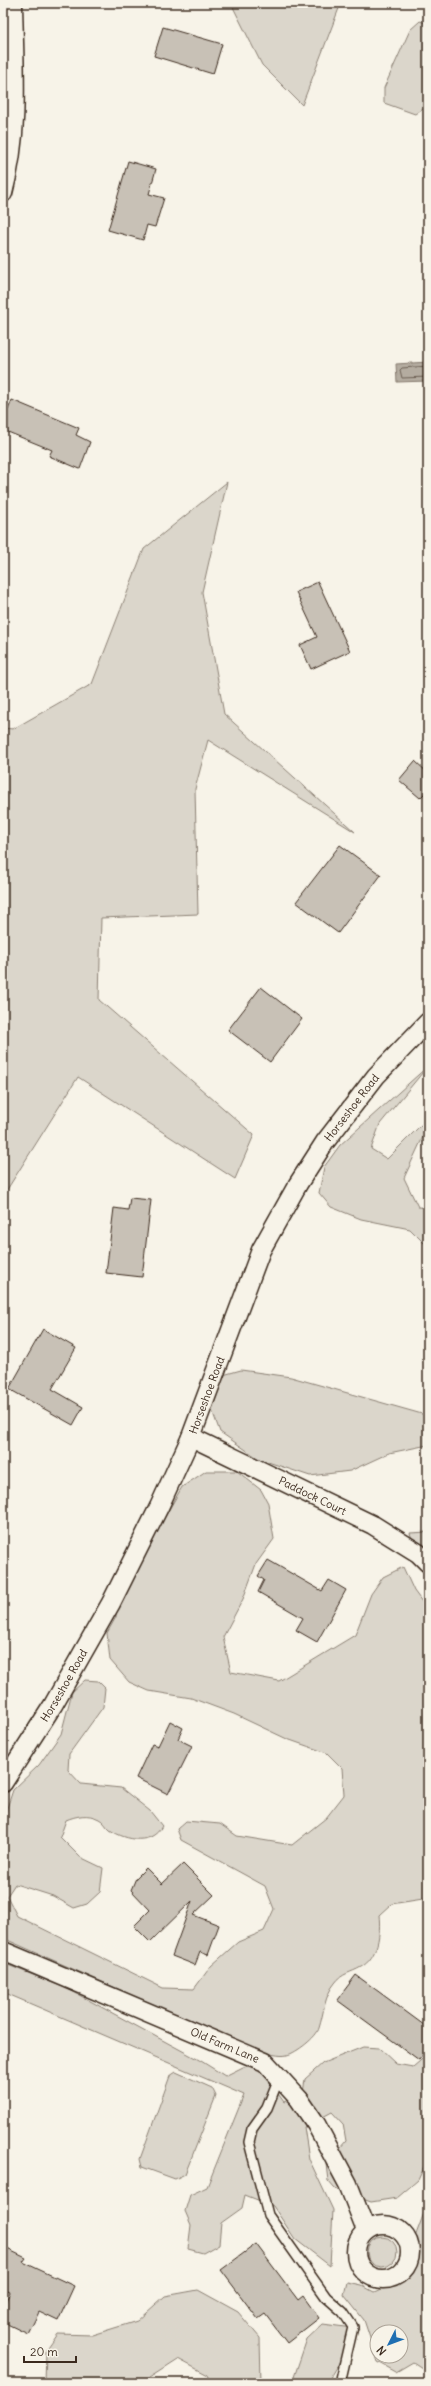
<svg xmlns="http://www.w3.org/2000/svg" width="431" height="2386" font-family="Delius,sans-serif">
	<rect width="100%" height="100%" fill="#f7f3e8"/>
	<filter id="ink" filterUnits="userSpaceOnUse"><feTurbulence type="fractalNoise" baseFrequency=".025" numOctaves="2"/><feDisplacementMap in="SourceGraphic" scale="8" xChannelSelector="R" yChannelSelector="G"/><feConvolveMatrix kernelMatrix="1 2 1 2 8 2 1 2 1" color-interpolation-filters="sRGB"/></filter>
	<g filter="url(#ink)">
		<g fill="#dbd6cb" stroke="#8b8074" fill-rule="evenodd">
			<path d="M231 3H341L302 105 262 65Z"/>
			<path d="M420 21 428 24V99L426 106 415 114 384 103V88L410 30Z"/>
			<path d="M227 482 202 592 224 714 355 832 208 740 195 789 198 914 101 918 99 1000 254 1135 235 1179 78 1077 3 1196V728L13 729 92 684 144 549Z"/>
			<path d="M428 1066 380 1124 371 1149 387 1159 428 1118V1126L404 1178 418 1207 428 1208V1247L410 1229 361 1219 331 1207 319 1193 324 1167 340 1145Z"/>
			<path d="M241 1370 291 1377 422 1414 428 1412V1445L389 1453 350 1471 310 1476 259 1459 220 1432 210 1405 223 1375Z"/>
			<path d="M206 1471H237L261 1490 268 1503 274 1539 256 1564 243 1599 223 1637 231 1672 279 1681 355 1635 371 1594 383 1577 403 1567 414 1591 428 1610V1901L423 1899 391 1904 379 1915C381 1933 378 1958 361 1967 351 1973 342 1973 335 1983 324 1996 324 2013 319 2028 317 2037 296 2053 287 2055 280 2057 268 2053 260 2052L3 1938V1820L13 1790 39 1765 61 1734 72 1692 85 1680 98 1681 105 1688 103 1707 69 1754 68 1770 81 1784 121 1788 150 1811 162 1826C152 1845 127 1841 110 1830 106 1827 104 1821 99 1819 88 1813 76 1816 66 1820L60 1837 80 1857 103 1868 100 1892 87 1904 74 1908 53 1896 15 1884 7 1896 17 1916 163 1988 194 1989 211 1966 238 1942 264 1931 274 1909 265 1886 181 1840 177 1829 186 1821 220 1824 237 1836 292 1845 326 1818 344 1795 342 1768 327 1753 287 1739 234 1714 191 1698 149 1691 129 1682 110 1660 107 1633 116 1617V1602L182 1487Z"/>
			<path d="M428 1532V1575L420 1563 410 1533Z"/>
			<path d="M3 1963 68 1989 201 2061 225 2076 243 2067 257 2065 284 2102 303 2093 305 2079 323 2063 363 2047 379 2048 396 2064 413 2067 428 2054V2159L418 2180 397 2198 371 2202 335 2189 328 2181 326 2164 346 2141 343 2124 332 2112 304 2127 309 2159 333 2210 330 2266 295 2239 273 2206 245 2195 242 2208 221 2223 219 2244 203 2253 188 2249 191 2225 185 2211 190 2195 207 2187 244 2095 3 1992Z"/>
			<path d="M176 2072 212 2088 216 2096 185 2174 175 2179 142 2167 140 2159 170 2076Z"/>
			<path d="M428 2202V2372L413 2362 396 2372 378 2362 364 2320 344 2295 347 2282 361 2285 374 2292C402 2283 418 2228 428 2202ZM377 2332H401V2356H377Z"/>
			<circle cx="382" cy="2252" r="15"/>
			<path d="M198 2290 238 2312 260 2338 261 2383H212L208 2375 178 2359 150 2377 146 2383H45L46 2351 58 2334 92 2335 137 2321 165 2296Z"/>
			<path d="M323 2324 359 2329 327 2383H292L307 2339Z"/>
		</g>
		<path fill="#b4aca0" stroke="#84786c" d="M428 362V381L397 382 396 364Z"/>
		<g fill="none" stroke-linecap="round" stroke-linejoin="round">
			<path stroke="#6b5e52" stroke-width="1" d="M428 366 402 368 400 370 402 378 428 377"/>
		</g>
		<g fill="#c8c1b6" stroke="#3b2a1e">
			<path d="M163 27 222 44 213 74 154 56Z"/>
			<path d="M128 161 156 169 149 194 164 198 155 227 147 225 143 240 108 230Z"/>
			<path d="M12 400 79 428 76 435 90 442 80 469 49 456 52 450 3 430V408L8 410Z"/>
			<path d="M318 582 350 651 311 669 300 645 317 637 296 592Z"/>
			<path d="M415 761 428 773V790L420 798 399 780Z"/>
			<path d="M340 845 381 875 338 933 296 902Z"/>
			<path d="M261 987 302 1019 270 1062 228 1030Z"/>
			<path d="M130 1198 151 1200 142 1277 106 1273 114 1208 128 1210Z"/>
			<path d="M43 1329 76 1348 52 1389 83 1407 73 1425 9 1389Z"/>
			<path d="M268 1560 322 1591 329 1580 346 1590 317 1642 296 1630 303 1618 258 1592 264 1580 258 1576Z"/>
			<path d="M170 1721 183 1728 178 1739 192 1746 168 1794 136 1778 152 1744 158 1746Z"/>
			<path d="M183 1864 214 1895 193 1915 219 1925 208 1955 200 1952 195 1965 172 1956 192 1901 150 1942 134 1926 150 1910 131 1890 136 1878 146 1868 162 1884Z"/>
			<path d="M356 1975 428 2028V2048L419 2060 337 2000Z"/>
			<path d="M256 2244 298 2300 303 2296 319 2318 287 2343 265 2314 258 2319 221 2270Z"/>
			<path d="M3 2247 26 2258 23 2262 74 2286 58 2321 39 2312 28 2334 3 2322V2307L10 2292 3 2289Z"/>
		</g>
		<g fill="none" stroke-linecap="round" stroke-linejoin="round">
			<g stroke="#3b2a1e" stroke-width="12">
				<path id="service" d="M279 2078 267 2108 252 2129 249 2142 268 2215 326 2297 343 2312 353 2327 340 2383"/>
			</g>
			<g stroke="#3b2a1e" stroke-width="21">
				<g id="minor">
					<path d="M3 193C20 131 14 66 13 3"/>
					<path id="s1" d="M191 1437 373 1525 418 1553 428 1563"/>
					<path id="s2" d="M3 1783 53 1705 111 1603 159 1507 191 1437 261 1250 298 1184 325 1142 376 1076 428 1022"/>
					<path id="s3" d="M3 1951 265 2062 299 2099 316 2124 348 2184 366 2230"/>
					<circle cx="383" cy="2252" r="27"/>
				</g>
			</g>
			<use href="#service" stroke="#f7f3e8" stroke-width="9"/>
			<use href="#minor" stroke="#f7f3e8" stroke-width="18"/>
		</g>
	</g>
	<g text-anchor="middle" stroke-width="3" stroke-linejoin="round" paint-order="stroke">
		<g font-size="11" fill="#3b2a1e" stroke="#f7f3e8">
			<text dy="4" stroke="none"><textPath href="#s2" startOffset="763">Horseshoe Road</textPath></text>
			<text dy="4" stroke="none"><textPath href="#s2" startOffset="439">Horseshoe Road</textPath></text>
			<text dy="4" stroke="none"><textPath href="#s1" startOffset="135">Paddock Court</textPath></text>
			<text dy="4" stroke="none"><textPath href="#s2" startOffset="115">Horseshoe Road</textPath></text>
			<text dy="4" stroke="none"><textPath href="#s3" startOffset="241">Old Farm Lane</textPath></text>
		</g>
	</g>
	<rect width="431" height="2386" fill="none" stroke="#f7f3e8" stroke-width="16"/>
	<rect x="8" y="8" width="415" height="2370" fill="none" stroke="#3b2a1e" stroke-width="1.5" filter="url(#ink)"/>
	<g transform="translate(389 2344) rotate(228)"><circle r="19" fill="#f7f3e8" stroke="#aca397"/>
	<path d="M0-3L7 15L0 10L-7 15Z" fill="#1f6fb2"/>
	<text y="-6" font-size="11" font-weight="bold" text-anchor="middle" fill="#3b2a1e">N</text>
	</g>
	<path d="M24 2356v6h52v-6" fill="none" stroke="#3b2a1e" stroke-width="2"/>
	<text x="30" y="2356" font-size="12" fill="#3b2a1e" stroke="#f7f3e8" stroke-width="3" paint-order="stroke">20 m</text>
</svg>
